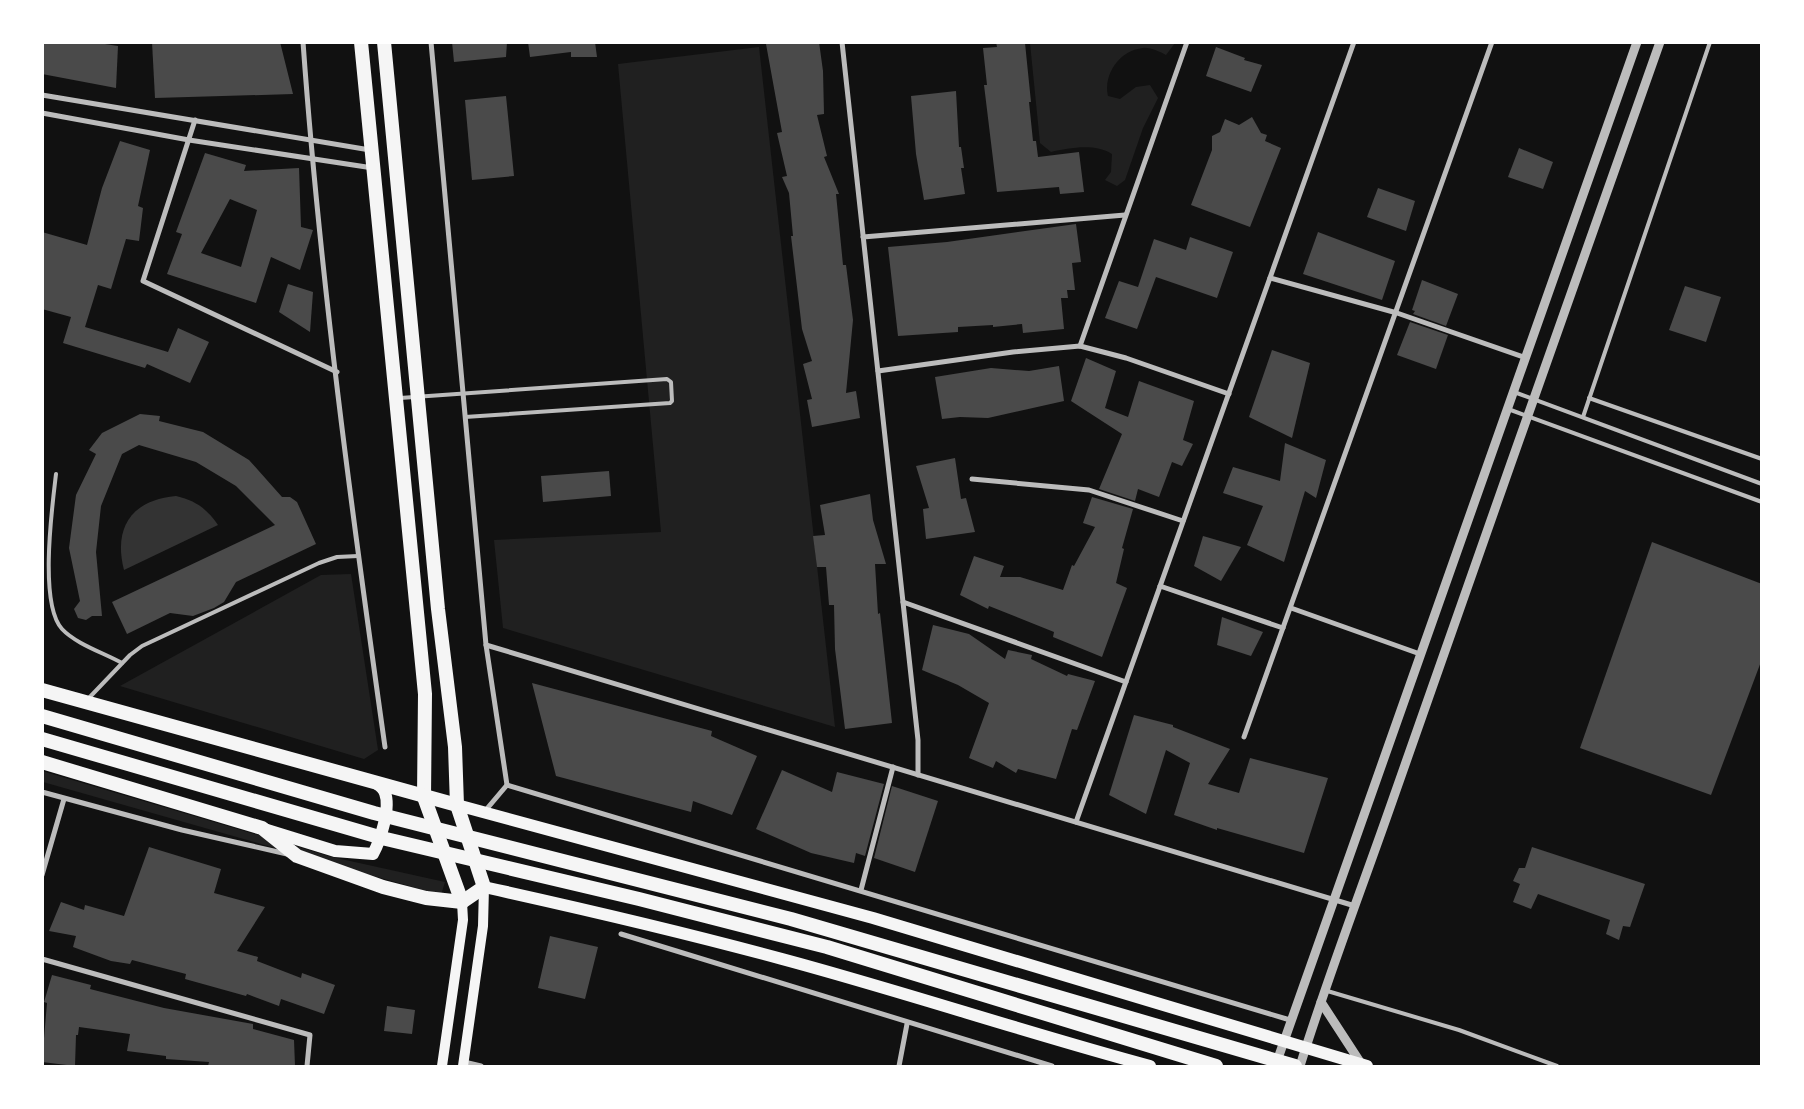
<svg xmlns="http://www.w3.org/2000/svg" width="1804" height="1109" font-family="'Space Grotesk',sans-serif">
	<rect width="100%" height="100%" fill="#111"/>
	<g fill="#202020">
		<path d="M1030 43H1175L1166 55C1160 52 1150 47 1143 48 1120 50 1103 74 1108 96L1120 99 1136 87 1150 85 1158 98 1143 128 1125 180 1117 186 1105 180 1111 172 1112 154C1095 143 1069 148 1051 152L1040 143Z"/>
		<path d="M759 47 835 727 503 628 494 540 661 532 618 64Z"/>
		<path d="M351 574 378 750 364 759 120 686 321 575Z"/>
		<path d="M42 771 332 857 445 882 441 895 43 782Z"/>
	</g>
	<path fill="#333" d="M176 496C196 501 206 508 218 525L124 570C113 527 132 500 176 496Z"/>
	<g fill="#4a4a4a" fill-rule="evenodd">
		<path d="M42 42H92L118 46 116 88 42 74Z"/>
		<path d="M152 42H280L293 94 155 98Z"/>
		<path d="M452 42H507L506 57 454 62Z"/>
		<path d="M528 42H595L597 57H571V52L530 57Z"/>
		<path d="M777 42H819L823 71 824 114 817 115 827 156 824 157 839 194H836L843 265H846L853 320 846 393 856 391 860 418 812 427 807 400 812 399 803 364 812 361 802 329 791 236H793L789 193 782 177 787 176 777 133 782 132 766 44Z"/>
		<path d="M996 42 1025 43 1031 102H1029L1033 141H1036L1038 157 1079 152 1084 192 1060 194 1059 187 997 192 984 85H987L983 48 997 47Z"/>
		<path d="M1216 47 1245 58 1244 60 1262 65 1251 92 1206 76Z"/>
		<path d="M956 91 959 147H961L964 168H961L965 194 924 200 916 154 911 96Z"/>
		<path d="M506 96 514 176 472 180 465 100Z"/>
		<path d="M1252 117 1261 133 1267 135 1265 141 1281 148 1250 227 1191 205 1212 150V136L1220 132 1225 119 1239 125Z"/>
		<path d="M120 141 150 150 138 206 143 208 139 241 126 239 111 289 98 285 85 327 168 352 178 328 209 342 190 383 147 364 145 368 63 343 71 317 42 309V232L87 245 102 188Z"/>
		<path d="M1519 148 1553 162 1543 189 1508 177Z"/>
		<path d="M205 153 246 165 244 171 299 168 301 227 313 230 300 270 271 257 256 303 167 274 182 234 176 232ZM230 199 257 210 241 267 201 253Z"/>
		<path d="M1378 188 1415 201 1406 231 1367 217Z"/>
		<path d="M1076 224 1081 262 1072 263 1075 290H1067L1068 298H1061L1064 329 1023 333 1022 324 993 327V325L958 327V332L898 336 888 247 947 242Z"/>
		<path d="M1318 232 1395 261 1382 300 1303 274Z"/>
		<path d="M1190 237 1233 252 1217 298 1156 277 1137 329 1105 318 1119 281 1138 287 1154 239 1186 250Z"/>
		<path d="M1422 280 1458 294 1446 326 1413 314 1415 311 1412 310Z"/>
		<path d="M288 284 313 292 310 332 279 312Z"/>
		<path d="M1685 286 1721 297 1706 342 1669 330Z"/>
		<path d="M1410 322 1448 335 1436 369 1397 355Z"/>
		<path d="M1272 350 1310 363 1292 438 1249 417Z"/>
		<path d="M1086 358 1116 371 1105 408 1128 417 1139 381 1194 401 1183 440 1193 444 1182 466 1172 462 1159 497 1138 489 1135 501 1099 489 1122 434 1071 401Z"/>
		<path d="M1059 366 1064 401 988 418 960 417 942 419 935 377 991 368 1029 371Z"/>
		<path d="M140 414 160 416 159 421 203 432 249 460 282 497H290L297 502 316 544 236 582 224 602 214 608 193 616 170 613 127 634 112 602 275 525 236 486 196 462 139 445 122 454 101 506 96 552 102 616H92L86 620 78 618 74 609 80 601 69 548 76 495 96 454 89 450 102 433Z"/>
		<path d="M1285 443 1326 460 1316 498 1305 491 1284 562 1247 545 1263 506 1223 493 1233 467 1280 481Z"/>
		<path d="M955 458 961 499 966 498 975 532 926 539 923 509 929 508 916 466Z"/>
		<path d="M609 471 611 496 543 502 541 476Z"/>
		<path d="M870 494 873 520 886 564H875L878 614 880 613 892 723 845 729 835 649 834 605H829L826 567H817L813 536 825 535 820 505Z"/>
		<path d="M1092 497 1133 509 1122 548 1124 549 1116 583 1127 588 1102 657 1053 637 1054 632 989 606 988 609 960 595 974 556 1004 566 1000 577H1020L1063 590 1072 565 1074 566 1095 527 1083 523Z"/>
		<path d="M1203 536 1241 547 1221 581 1194 566Z"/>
		<path d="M1652 542 1762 584V659L1711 795 1580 748Z"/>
		<path d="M1222 617 1263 632 1251 656 1217 645Z"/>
		<path d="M933 625 969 634 1005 659 1008 650 1032 655 1031 659 1067 676 1068 674 1095 681 1077 730 1072 729 1056 779 1018 769 1016 773 996 761 993 768 969 758 989 703 958 685 922 670Z"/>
		<path d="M532 683 712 731 711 736 757 756 732 815 693 801 691 812 556 776Z"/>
		<path d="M1134 715 1173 725V727L1230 749 1208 784 1239 793 1250 758 1328 778 1304 853 1217 828V830L1174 815 1190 763 1166 750 1146 814 1109 795Z"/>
		<path d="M782 770 832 792 837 772 884 784 865 856 856 853 854 863 811 853 756 829Z"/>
		<path d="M892 786 938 801 915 872 874 858Z"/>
		<path d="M149 847 221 869 214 893 265 907 237 951 258 957 257 961 301 978 302 973 335 985 324 1014 281 999 279 1006 247 994 246 996 185 979 186 974 132 960 130 964 111 961 73 947 76 936 49 931 61 902 84 910 85 905 124 916Z"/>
		<path d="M1532 847 1645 884 1630 927 1623 926 1619 940 1606 934 1610 920 1538 894 1531 909 1513 902 1520 884 1513 881 1519 868H1525Z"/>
		<path d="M550 936 598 947 585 999 538 988Z"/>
		<path d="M52 975 91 985 90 989 164 1008 253 1024V1029L294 1040 295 1066H208L209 1062 166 1059V1056L127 1051 130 1034 79 1027 78 1035H76L75 1066 42 1062 47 1003 44 1002Z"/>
		<path d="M387 1006 415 1010 412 1034 384 1031Z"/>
	</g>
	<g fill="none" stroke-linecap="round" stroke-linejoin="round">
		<g stroke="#bcbcbc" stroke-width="4">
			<path d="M1514 392 1762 484"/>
			<path d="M400 398 667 379 671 382 672 401 670 403 465 417"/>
			<path d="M1589 398 1762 459"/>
			<path d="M1508 409 1762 502"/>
			<path d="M1583 417 1710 42"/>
			<path d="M56 474C52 508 39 604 62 629 76 644 104 653 122 663"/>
			<path d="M87 700 130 655 142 646 319 563 337 557 358 556"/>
			<path d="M1324 990 1459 1030 1557 1066"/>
		</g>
		<g stroke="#bcbcbc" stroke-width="5">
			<path d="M303 42C320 278 352 513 385 747"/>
			<path d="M431 42 486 645 507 785"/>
			<path d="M842 42 918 740V775"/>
			<path d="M42 95 370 150"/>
			<path d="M42 113 189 140 373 168"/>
			<path d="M195 120 143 281 337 372"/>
			<path d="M863 237 1125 215"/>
			<path d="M1270 278 1397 313 1526 358"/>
			<path d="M1080 346 1187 42"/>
			<path d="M878 371 1013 352 1080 346 1126 358 1229 394"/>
			<path d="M972 479 1089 490 1183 521"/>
			<path d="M1160 586 1283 628"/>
			<path d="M903 602 1126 682"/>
			<path d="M1291 608 1420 654"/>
			<path d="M486 645 1355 906"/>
			<path d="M1244 737 1492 42"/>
			<path d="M42 792 182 830 287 854"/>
			<path d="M485 811 507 785 1290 1020"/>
			<path d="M1076 822 1354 42"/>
			<path d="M42 875 64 799"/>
			<path d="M861 890 893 767"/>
			<path d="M621 934 1052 1066"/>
			<path d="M42 959 310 1035 307 1066"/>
			<path d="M464 1062 481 1066"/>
			<path d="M899 1066 907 1024"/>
		</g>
		<g stroke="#bcbcbc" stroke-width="9">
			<path d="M1321 1002 1362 1065"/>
			<path d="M1276 1064 1637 42"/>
			<path d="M1300 1066C1328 976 1362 888 1393 799 1481 546 1571 295 1660 42"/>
		</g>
		<g stroke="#f5f5f5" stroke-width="10">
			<path d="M442 1066 463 920 462 902"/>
			<path d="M463 1066 483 926 484 887"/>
		</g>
		<g stroke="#f5f5f5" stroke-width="12">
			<path d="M457 805 873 918 1367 1066"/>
			<path d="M264 829 335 851 373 854C380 841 391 808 385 793 384 790 380 786 377 784"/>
			<path d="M484 887C584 909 683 932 782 959 905 992 1027 1033 1150 1066"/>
		</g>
		<g stroke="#f5f5f5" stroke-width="14">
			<path d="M361 42 425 694 424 797 462 902"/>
			<path d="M42 690 457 805"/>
			<path d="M42 716 374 813 791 919 1295 1066"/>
			<path d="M42 739 386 839 639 899 827 947 1216 1066"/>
			<path d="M42 762 262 828 297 856 383 887 426 898 462 902 484 887 457 805 455 747 438 609 384 42"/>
		</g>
	</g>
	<rect width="1804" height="1109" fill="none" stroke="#ffffff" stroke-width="88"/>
</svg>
